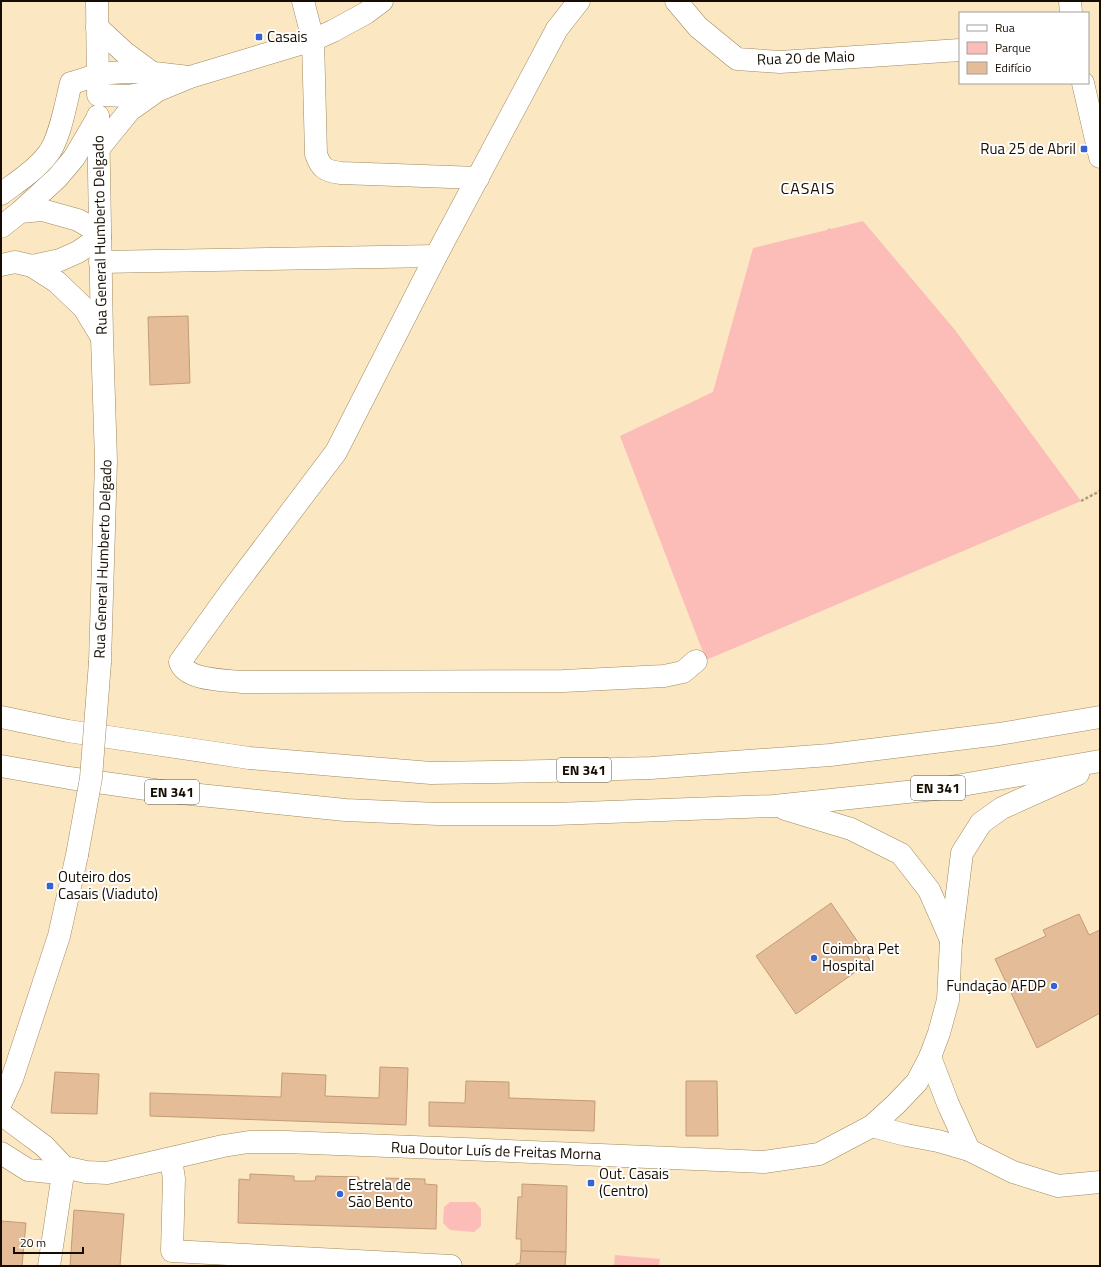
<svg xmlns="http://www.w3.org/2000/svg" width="1101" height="1267" font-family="'Titillium Web',sans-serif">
	<rect width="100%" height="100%" fill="#fbe8c2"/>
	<g fill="#fcbcb7">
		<path d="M863 221 955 330 1081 501 706 660 620 436 713 392 753 248 827 230 829 228 831 229Z"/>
		<path d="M450 1202H475L481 1209V1226L474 1232 450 1230 443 1223 444 1207Z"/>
		<path d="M615 1255 660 1259 659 1266H614Z"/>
	</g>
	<g fill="#e4bc97" stroke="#c29b78">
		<path d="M188 316 190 383 150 385 148 317Z"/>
		<path d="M831 903 871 961 796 1014 756 956Z"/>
		<path d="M1079 914 1089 935 1100 930V1013L1037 1048 995 959 1046 936 1043 930Z"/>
		<path d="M380 1067 408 1068 406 1125 150 1116V1093L281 1097 282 1073 326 1075 325 1096 379 1098Z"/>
		<path d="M55 1072 99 1074 97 1114 51 1113Z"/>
		<path d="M466 1081 509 1082V1098L595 1101 594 1131 429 1126V1102L465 1103Z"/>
		<path d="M686 1081H717L718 1136H686Z"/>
		<path d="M250 1174 294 1176V1181H315L316 1176 359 1177V1182L381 1183V1178L425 1179V1184L437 1185 436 1229 238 1223 239 1179 250 1180Z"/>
		<path d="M522 1184 567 1186 566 1252 521 1251V1239H516L518 1197H522Z"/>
		<path d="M74 1210 124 1214 120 1266H70Z"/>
		<path d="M1 1221 26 1223 22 1266H1Z"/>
		<path d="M521 1251 566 1252 565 1266H516V1264L520 1263Z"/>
	</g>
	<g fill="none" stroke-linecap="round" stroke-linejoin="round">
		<g stroke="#a0895c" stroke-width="23">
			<g id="minor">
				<path d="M97 1 98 90"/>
				<path d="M303 1 313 40 316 154C321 169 326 171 341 173L478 178"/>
				<path d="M579 1 557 29 436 256 336 452 231 591 180 662C186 681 226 680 242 682L563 681 664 676 683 672 696 661"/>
				<path d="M676 1 698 27 737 59 780 62 960 50"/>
				<path d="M1070 1 1071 13"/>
				<path d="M97 27 124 52 151 72"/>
				<path d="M1083 83 1100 157"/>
				<path d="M98 95 128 96 156 91 190 77 313 40 333 31 366 13 382 1"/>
				<path d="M99 148 130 110 154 93"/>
				<path d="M1 194C17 182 36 170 48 154 60 139 66 102 71 83 80 81 89 77 98 75 128 69 158 73 189 77"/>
				<path d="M100 262 436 256"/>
				<path d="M930 1057 948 1104 969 1150"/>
				<path d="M1 1114 44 1146 64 1167"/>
				<path d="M872 1126 906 1135 938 1141 969 1150 1013 1172 1058 1186 1100 1182"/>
				<path d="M1 1153 28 1170 49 1172 64 1167 86 1172 107 1173 223 1146 249 1142H286L464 1149 764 1162 819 1154 872 1126 896 1104 917 1082 930 1057 939 1033 948 1000 951 941"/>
				<path d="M171 1159 174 1179 172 1251 451 1266"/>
				<path d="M49 1266 64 1167"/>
			</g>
		</g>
		<g stroke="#a0895c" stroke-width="23">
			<g id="major">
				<path d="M98 116 102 337 106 461 100 662"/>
				<path d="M20 212 57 178 74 158 98 117"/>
				<path d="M1 227 20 212 42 210 78 220 90 227 100 237"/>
				<path d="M1 265 15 262 32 266 57 282 84 308 101 336"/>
				<path d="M32 266 60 260 78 252 100 237"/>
				<path d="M1 1103 12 1079 59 936 77 855"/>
			</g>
		</g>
		<g stroke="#a0895c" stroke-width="23">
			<g id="highway">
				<path d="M1 717 68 731 249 758 431 773 549 771 651 768 830 755 999 734 1100 717"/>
				<path d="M1 766 69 778 161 791 345 810 438 814H555L774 806 945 788 1100 761"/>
				<path d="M785 809 851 829 901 854 929 890 951 940"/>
				<path d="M951 941 962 853 981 823 1002 808 1078 774"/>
			</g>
		</g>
		<path stroke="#ab9c7e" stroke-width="2.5" stroke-dasharray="3 2" stroke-linecap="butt" d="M1081 501 1100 491"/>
		<use href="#minor" stroke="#fff" stroke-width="22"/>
		<use href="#major" stroke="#fff" stroke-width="22"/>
		<use href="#highway" stroke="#fff" stroke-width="22"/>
		<g stroke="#a0895c" stroke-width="23" stroke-linecap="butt">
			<path id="major-bridge" d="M77 855 91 778 100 662"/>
		</g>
		<use href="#major-bridge" stroke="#fff" stroke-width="22"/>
	</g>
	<g fill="#3663d3" stroke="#fff" stroke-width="1.5">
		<rect x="255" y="33" width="8" height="8" rx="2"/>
		<rect x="1080" y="145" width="8" height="8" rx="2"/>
		<rect x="46" y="882" width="8" height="8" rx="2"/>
		<circle cx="814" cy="958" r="4"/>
		<circle cx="1054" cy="986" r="4"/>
		<rect x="587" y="1179" width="8" height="8" rx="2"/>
		<circle cx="340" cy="1194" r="4"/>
	</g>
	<g text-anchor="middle" stroke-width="4" stroke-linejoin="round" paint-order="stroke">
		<g fill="#fff" stroke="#5c564c" stroke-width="1">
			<rect x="557" y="758" width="54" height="24" rx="3"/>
			<rect x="911" y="776" width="54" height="24" rx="3"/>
			<rect x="145" y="780" width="54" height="24" rx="3"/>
		</g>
		<g font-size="14" font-weight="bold" fill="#160d00">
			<text x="584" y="775">EN 341</text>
			<text x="938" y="793">EN 341</text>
			<text x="172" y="797">EN 341</text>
		</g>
		<g font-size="15" fill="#160d00" stroke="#fff" text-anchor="start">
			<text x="267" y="42">Casais</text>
			<text x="1076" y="154" text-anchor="end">Rua 25 de Abril</text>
			<text x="58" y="882">Outeiro dos<tspan x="58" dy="17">Casais (Viaduto)</tspan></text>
			<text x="822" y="954">Coimbra Pet<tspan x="822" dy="17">Hospital</tspan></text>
			<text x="1046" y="991" text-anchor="end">Fundação AFDP</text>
			<text x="599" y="1179">Out. Casais<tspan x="599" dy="17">(Centro)</tspan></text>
			<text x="348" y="1190">Estrela de<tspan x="348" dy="17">São Bento</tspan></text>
		</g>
		<g font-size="15" fill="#160d00" stroke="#fff">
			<text transform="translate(806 58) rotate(-2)" y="5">Rua 20 de Maio</text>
			<text transform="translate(100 235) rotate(-91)" y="5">Rua General Humberto Delgado</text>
			<text transform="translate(103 559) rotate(-88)" y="5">Rua General Humberto Delgado</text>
			<text transform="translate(496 1151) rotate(2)" y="5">Rua Doutor Luís de Freitas Morna</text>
		</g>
		<g font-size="16" letter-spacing="1" fill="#160d00" stroke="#fff">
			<text x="808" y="194">CASAIS</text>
		</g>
	</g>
	<rect width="1101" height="1267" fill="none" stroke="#160d00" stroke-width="4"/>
	<rect x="959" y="12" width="130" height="72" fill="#ffffff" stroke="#a29e99"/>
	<rect x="967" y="25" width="20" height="6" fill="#ffffff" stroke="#a29e99"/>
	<text x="995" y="32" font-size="12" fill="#160d00">Rua</text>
	<rect x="967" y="42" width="20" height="12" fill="#fcbcb7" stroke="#a29e99"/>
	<text x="995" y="52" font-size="12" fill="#160d00">Parque</text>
	<rect x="967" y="62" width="20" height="12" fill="#e4bc97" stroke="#a29e99"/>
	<text x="995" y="72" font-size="12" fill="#160d00">Edifício</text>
	<path d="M14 1247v6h69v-6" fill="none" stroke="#160d00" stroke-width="2"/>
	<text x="20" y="1247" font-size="12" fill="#160d00" stroke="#ffffff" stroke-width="3" paint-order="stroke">20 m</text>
</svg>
